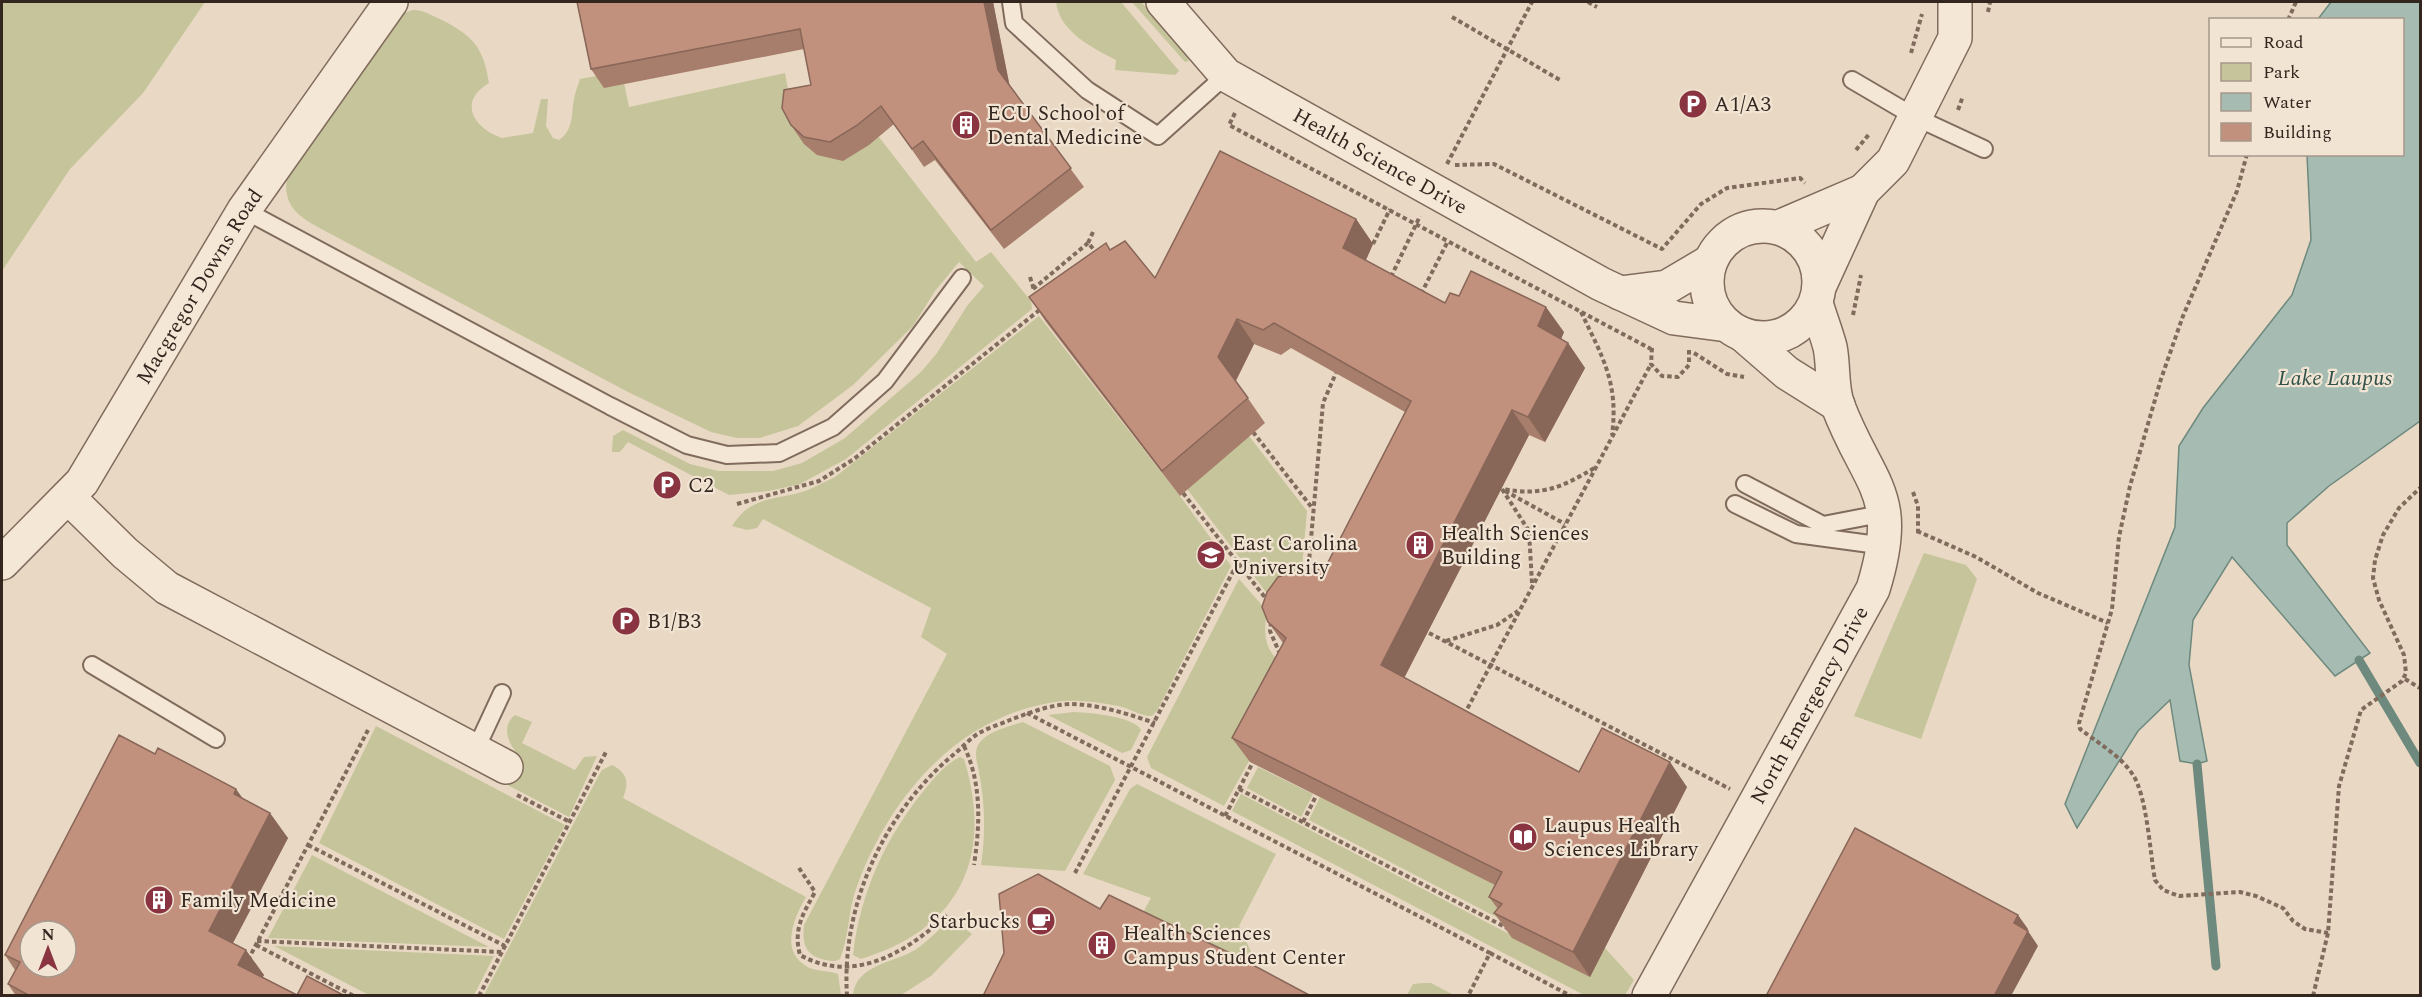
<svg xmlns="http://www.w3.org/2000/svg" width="2422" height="997" font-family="Spectral,serif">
	<rect width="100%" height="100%" fill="#e9d9c4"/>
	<g fill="#c5c49a">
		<path d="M2 2H205L143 93 70 169 2 271Z"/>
		<path d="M1056 2H1121L1179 71 1175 75 1115 70 1116 60C1091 47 1060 32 1056 2Z"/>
		<path d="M1132 2H1141L1184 50 1189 61 1185 62Z"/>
		<path d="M413 10C423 10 431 15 440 19 473 36 483 46 489 83 457 102 474 128 502 138L533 133 541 99H548L546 126 553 138 559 140C574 130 571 114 574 99 575 92 578 86 580 79L601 75 624 83 629 107 785 73 795 126 879 137 976 262 991 252 1031 301 1032 309 846 459 800 484 769 491 729 495 628 442 620 452H612L613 436 623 430 690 464 718 471H773L802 463 845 438 921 372 937 353 967 306 984 286 959 262 935 291 913 326 853 385 798 426 760 438H737L711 432 628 392 327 232C303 219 282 209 287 178L402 14Z"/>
		<path d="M1039 316 1180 496 1231 566 1157 711 1152 716C1142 717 1129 708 1118 706 1098 702 1075 699 1055 702 956 717 888 799 856 889 848 911 849 938 840 959 835 962 831 961 826 960 805 956 802 944 804 925L947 654 921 637 931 608 763 519 757 528 747 530 732 526C752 494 777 501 808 490 817 486 826 481 835 477Z"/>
		<path d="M1249 436 1307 511 1301 579 1273 601 1187 489Z"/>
		<path d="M1924 553 1966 565 1977 579 1921 739 1854 716Z"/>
		<path d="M1239 579 1267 611C1261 646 1270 657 1297 675L1224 806 1151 768 1147 757Z"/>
		<path d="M1074 712C1091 713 1133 716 1141 730L1131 750 1122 753 1048 715Z"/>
		<path d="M515 715 532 722 522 743 575 770 584 757 597 756 569 817 500 781 520 757C509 745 500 727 515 715Z"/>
		<path d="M1023 722 1110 766 1115 780 1065 871 981 865C986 831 985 801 978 767 976 759 974 748 981 741 990 731 1010 726 1023 722Z"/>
		<path d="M376 726 565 825 504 939 319 843Z"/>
		<path d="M960 757 964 759C994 857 960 929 861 959L853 955C860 893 886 836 926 788 935 777 947 763 960 757Z"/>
		<path d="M612 765C628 773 629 783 623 798L806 897C795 916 779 950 806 966 815 972 828 970 838 974L841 995H484L599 775 602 770Z"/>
		<path d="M1258 767 1313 794 1301 817 1247 788Z"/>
		<path d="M1137 784 1276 854 1239 926 1254 958 1241 962 1139 920 1151 898 1083 874 1130 789Z"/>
		<path d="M1241 794 1513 936 1605 948 1634 980 1625 995H1584L1232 811Z"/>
		<path d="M1320 797 1520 897 1506 922 1309 820Z"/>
		<path d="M312 855 489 947 268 938Z"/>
		<path d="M951 918 972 934 931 976 901 995H853C856 965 893 963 915 950 928 941 940 929 951 918Z"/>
		<path d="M274 946 494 956 474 995H369Z"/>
		<path d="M1423 983H1431L1454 995H1407L1413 984Z"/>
	</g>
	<path fill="#a6bcb2" stroke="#6e897e" stroke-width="1.5" d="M2331 2H2420V421L2329 486 2287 523V545L2370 653 2335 676 2232 557 2193 620 2189 665 2207 761 2197 764 2180 761 2170 700 2138 731 2077 828 2065 804 2175 527 2179 446 2203 408 2292 295 2311 240 2307 155 2402 154V20L2318 19Z"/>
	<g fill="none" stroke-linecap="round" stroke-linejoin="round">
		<g stroke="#6e897e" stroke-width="9">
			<path d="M2359 660 2420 763"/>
			<path d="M2197 764 2216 966"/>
		</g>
		<g stroke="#816b5d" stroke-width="20">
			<g id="lane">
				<path d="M1011 2 1014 23 1087 90 1158 136 1226 75"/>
				<path d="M1852 80 1915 117 1984 149"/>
				<path d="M244 210 610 406 687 445 727 455 779 453 833 427 885 381 962 278"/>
				<path d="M1745 484 1823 525 1886 513"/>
				<path d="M1735 504 1796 534 1885 546"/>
				<path d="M92 665 216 739"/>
				<path d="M475 751 502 693"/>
			</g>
		</g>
		<g stroke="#816b5d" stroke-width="36">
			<g id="street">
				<path id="s1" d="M1163 2 1226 75 1601 284 1674 318 1727 325"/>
				<circle cx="1763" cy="282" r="56"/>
				<path d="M1779 227 1863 191"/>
				<path d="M1820 285 1863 191 1893 161 1955 38V2"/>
				<path d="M1620 293 1667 287 1711 261"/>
				<path d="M1742 334 1787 373 1838 405"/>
				<path d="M68 497 125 553 167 588 506 767"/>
				<path id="s2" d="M2 563 82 482 244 210 391 2"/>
				<path id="s3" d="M1649 996 1873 589C1903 493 1869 487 1838 406 1831 388 1834 366 1830 347 1826 332 1820 317 1816 303"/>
			</g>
		</g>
		<g stroke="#816b5d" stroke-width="4" stroke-dasharray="4.5 3" stroke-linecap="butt">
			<path d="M1588 2 1597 7"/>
			<path d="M1988 12 1990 2"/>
			<path d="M1452 17 1560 80"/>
			<path d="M2288 20 2296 2"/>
			<path d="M1911 53 1922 14"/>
			<path d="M1958 110 1963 96"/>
			<path d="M1235 113 1229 125 1651 349"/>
			<path d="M1856 150 1870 133"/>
			<path d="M2247 154 2237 191 2183 316 2161 379 2130 486 2119 537 2112 609 2079 723 2080 729C2098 743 2121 756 2133 775 2147 796 2150 853 2155 880L2163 890 2179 896 2240 892 2256 896 2283 908 2293 921 2305 929 2328 933"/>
			<path d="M1447 164 1532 2"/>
			<path d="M1455 165 1494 164 1662 249 1701 204 1727 188 1800 178 1805 183"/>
			<path d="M1093 232 1088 243 1097 253"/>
			<path d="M1373 244 1390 209"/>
			<path d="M1030 277 1034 290"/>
			<path d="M1391 277 1420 216"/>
			<path d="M1033 289 1088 243"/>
			<path d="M1421 294 1448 241"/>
			<path d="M1581 312C1602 356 1619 383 1612 435"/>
			<path d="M1853 315 1861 275"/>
			<path d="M1652 348 1651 364 1662 376 1678 377 1689 365V350"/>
			<path d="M1694 353 1727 374 1744 377"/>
			<path d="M1253 432 1313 509"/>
			<path d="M1505 491 1565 524"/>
			<path d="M1913 492 1918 506V535"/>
			<path d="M1183 493 1267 600"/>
			<path d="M737 504 819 481 854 459 1042 308"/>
			<path d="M1917 531 1976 557 2038 593 2108 623"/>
			<path d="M1308 573 1323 403 1336 373"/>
			<path d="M1532 583 1529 531 1502 489C1543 496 1561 488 1596 467"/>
			<path d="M1271 622 1270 631 1280 654"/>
			<path d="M1429 633 1730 789"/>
			<path d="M1446 641 1497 625 1518 611"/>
			<path d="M2405 679 2420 688"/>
			<path d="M1027 713 1490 953 1468 996"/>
			<path d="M1464 715 1651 364"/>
			<path d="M964 746C982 784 980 825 974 865"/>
			<path d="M1239 789 1507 928"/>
			<path d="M517 795 570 822"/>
			<path d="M1225 816 1252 764"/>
			<path d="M1303 822 1316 796"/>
			<path d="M308 845 505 946"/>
			<path d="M799 868 815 892C803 914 793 929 800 955 854 985 907 952 947 915"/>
			<path d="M1075 873 1237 564"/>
			<path d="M257 941 502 952"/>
			<path d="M256 945 354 996"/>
			<path d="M1490 953 1571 996"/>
			<path d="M248 960 368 730"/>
			<path d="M479 996 607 750"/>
			<path d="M847 996C841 905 884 813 953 755 962 748 971 737 981 732 990 727 1001 724 1010 720 1028 713 1052 704 1072 704 1101 705 1128 714 1155 723"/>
			<path d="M2313 996 2328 933 2339 786 2361 710 2402 681 2406 673 2404 655 2379 600 2373 578 2375 560 2383 535 2399 508 2420 488"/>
		</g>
		<use href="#lane" stroke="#f4e7d6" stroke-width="16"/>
		<use href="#street" stroke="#f4e7d6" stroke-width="33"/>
	</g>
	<g fill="#a77d6c">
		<path d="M577 2H993L1010 87 1084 187 1004 249 935 160 924 167 894 124 869 145 843 161 817 155 804 144 791 125 811 85 804 49 604 88 591 69Z"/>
		<path d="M1356 219 1373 244 1366 260 1445 303 1564 332 1561 339 1568 343 1585 368 1545 442 1529 435 1404 678 1579 772 1687 787 1590 977 1512 938 1494 913 1498 909 1489 897 1495 885 1250 762 1232 738 1283 643 1268 622 1324 570 1405 412 1291 348 1281 355 1254 344 1236 381 1265 423 1180 496 1046 322 1029 297 1110 250 1155 278Z"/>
		<path d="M243 799 288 838 233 943 264 975 262 978 297 995 345 996H16L8 984 15 970 5 955Z"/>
	</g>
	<g fill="#886658">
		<path d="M984 2H993L1010 89 998 70Z"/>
		<path d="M1356 219 1373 244 1360 273 1343 248Z"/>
		<path d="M1546 307 1564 332 1556 351 1538 326Z"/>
		<path d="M1237 319 1254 344 1235 382 1218 357Z"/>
		<path d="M1568 343 1585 368 1545 442 1528 417Z"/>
		<path d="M1512 410 1529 435 1398 690 1381 665Z"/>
		<path d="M1670 762 1687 787 1590 977 1573 952Z"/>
		<path d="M236 789 254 814 234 794Z"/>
		<path d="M270 813 288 838 226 956 209 931Z"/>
		<path d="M2018 915 2028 929 2024 938 2014 923Z"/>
		<path d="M2028 931 2038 946 2011 996H1994Z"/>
		<path d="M246 950 264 975 256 990 238 965Z"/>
	</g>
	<g fill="#c2917e" stroke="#886658" stroke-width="1.5" fill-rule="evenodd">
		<path d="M577 2H984L998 70 1071 168 991 230 923 141 912 149 881 106 856 126 830 142 804 137 791 125 782 108 784 90 811 85 800 29 591 69Z"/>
		<path d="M1220 151 1356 219 1343 248 1445 303 1450 293 1459 296 1471 271 1546 307 1538 326 1568 343 1528 417 1512 410 1381 665 1579 772 1602 728 1670 762 1573 952 1494 913 1502 904 1489 897 1502 872 1232 738 1286 638 1268 622 1262 607 1267 592 1278 577 1307 569 1324 570 1411 401 1274 323 1263 330 1237 319 1218 357 1248 398 1162 471 1029 297 1106 243 1110 250 1125 241 1155 278Z"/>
		<path d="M119 735 155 754 158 748 236 789 234 794 270 813 209 931 246 950 238 965 297 995 307 976 345 996H30L8 984 20 962 5 955ZM30 931H66V967H30Z"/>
		<path d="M1855 828 2018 915 2014 923 2028 931 1994 996H1766Z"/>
		<path d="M1038 874 1100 909 1109 895 1236 956 1311 996H983L1004 953 999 894Z"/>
	</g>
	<defs>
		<g id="parking-disc" transform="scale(1.5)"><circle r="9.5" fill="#893440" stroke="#f1e4d3"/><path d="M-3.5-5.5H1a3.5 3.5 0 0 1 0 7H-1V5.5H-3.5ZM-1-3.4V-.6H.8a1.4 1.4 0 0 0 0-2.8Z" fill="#fff"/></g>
		<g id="building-disc" transform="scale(1.5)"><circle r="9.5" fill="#893440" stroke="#f1e4d3"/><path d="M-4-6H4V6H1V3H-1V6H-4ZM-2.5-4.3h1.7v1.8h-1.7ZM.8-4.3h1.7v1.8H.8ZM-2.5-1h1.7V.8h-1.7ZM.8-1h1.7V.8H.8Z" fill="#fff"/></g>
		<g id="university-disc" transform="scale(1.5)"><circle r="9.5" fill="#893440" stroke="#f1e4d3"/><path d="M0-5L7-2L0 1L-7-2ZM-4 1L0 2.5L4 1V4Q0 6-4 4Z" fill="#fff"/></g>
		<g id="library-disc" transform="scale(1.5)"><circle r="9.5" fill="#893440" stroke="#f1e4d3"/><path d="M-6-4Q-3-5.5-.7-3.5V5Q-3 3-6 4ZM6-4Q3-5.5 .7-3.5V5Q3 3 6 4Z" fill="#fff"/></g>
		<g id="cafe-disc" transform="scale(1.5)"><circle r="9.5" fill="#893440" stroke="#f1e4d3"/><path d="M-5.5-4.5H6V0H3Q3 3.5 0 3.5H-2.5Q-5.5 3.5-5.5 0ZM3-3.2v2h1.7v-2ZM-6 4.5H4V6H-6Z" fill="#fff"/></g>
	</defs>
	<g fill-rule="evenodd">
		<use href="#parking-disc" x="1693" y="104"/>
		<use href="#building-disc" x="966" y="125"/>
		<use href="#parking-disc" x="667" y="485"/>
		<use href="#building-disc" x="1420" y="545"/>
		<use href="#university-disc" x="1211" y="555"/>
		<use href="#parking-disc" x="626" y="621"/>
		<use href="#library-disc" x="1523" y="837"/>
		<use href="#building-disc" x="159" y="900"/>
		<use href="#cafe-disc" x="1041" y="921"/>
		<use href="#building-disc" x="1102" y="945"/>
	</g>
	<g text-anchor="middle" stroke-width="4.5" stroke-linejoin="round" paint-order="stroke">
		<g font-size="21" fill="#33261f" stroke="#f1e4d3" text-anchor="start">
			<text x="1714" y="111">A1/A3</text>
			<text x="987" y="120">ECU School of<tspan x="987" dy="24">Dental Medicine</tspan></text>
			<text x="688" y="492">C2</text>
			<text x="1441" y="540">Health Sciences<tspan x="1441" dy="24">Building</tspan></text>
			<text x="1232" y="550">East Carolina<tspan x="1232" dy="24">University</tspan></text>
			<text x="647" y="628">B1/B3</text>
			<text x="1544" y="832">Laupus Health<tspan x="1544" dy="24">Sciences Library</tspan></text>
			<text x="180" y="907">Family Medicine</text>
			<text x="1020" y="928" text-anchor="end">Starbucks</text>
			<text x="1123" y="940">Health Sciences<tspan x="1123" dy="24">Campus Student Center</tspan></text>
		</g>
		<g font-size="21" fill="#33261f" stroke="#f1e4d3">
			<text dy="7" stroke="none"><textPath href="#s1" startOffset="273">Health Science Drive</textPath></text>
			<text dy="7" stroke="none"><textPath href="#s2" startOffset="342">Macgregor Downs Road</textPath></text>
			<text dy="7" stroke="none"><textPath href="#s3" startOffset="332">North Emergency Drive</textPath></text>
		</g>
		<g font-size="22" font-style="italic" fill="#30514a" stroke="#f1e4d3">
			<text x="2335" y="385">Lake Laupus</text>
		</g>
	</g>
	<rect width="2422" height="997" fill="none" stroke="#33261f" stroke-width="6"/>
	<rect x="2209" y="18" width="195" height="138" fill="#f1e4d3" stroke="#a5988b" stroke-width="1.5"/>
	<rect x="2221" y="38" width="30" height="9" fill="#f4e7d6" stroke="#a5988b" stroke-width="1.5"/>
	<text x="2263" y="48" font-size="18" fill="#33261f">Road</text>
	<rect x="2221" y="63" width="30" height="18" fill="#c5c49a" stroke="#a5988b" stroke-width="1.5"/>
	<text x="2263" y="78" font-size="18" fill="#33261f">Park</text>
	<rect x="2221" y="93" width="30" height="18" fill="#a6bcb2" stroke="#a5988b" stroke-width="1.5"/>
	<text x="2263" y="108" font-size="18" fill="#33261f">Water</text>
	<rect x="2221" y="123" width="30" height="18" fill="#c2917e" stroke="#a5988b" stroke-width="1.5"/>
	<text x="2263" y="138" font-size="18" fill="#33261f">Building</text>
	<g transform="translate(48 949)"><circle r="28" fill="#f1e4d3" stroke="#a5988b" stroke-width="1.5"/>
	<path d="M0-4.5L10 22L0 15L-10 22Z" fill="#893440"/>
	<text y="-9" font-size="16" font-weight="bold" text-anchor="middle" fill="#33261f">N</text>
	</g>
</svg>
